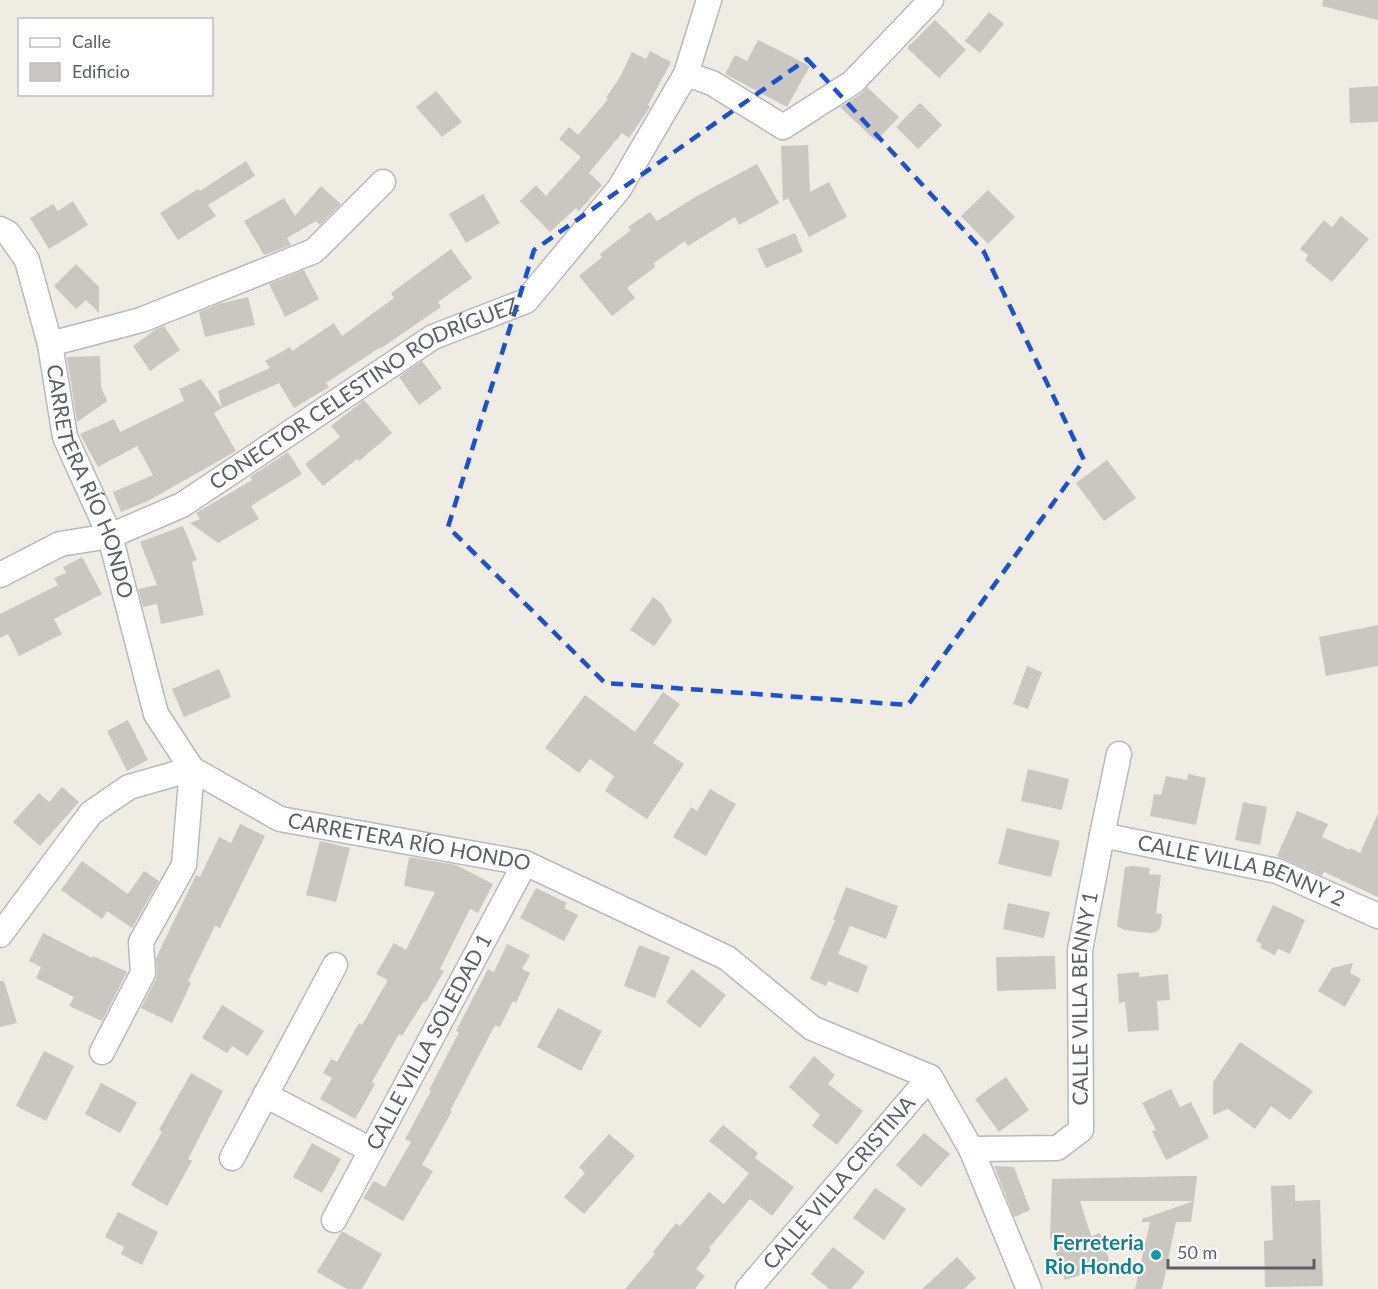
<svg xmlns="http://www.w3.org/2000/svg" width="1378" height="1289" font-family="Lato,sans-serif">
	<rect width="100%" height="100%" fill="#efece4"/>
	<g fill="#cac7c1">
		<path d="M1323 0H1378V20L1322 6Z"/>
		<path d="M989 12 1004 24 980 53 965 41Z"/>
		<path d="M935 20 966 50 939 78 907 48Z"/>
		<path d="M758 40 810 66 787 107 725 74 735 55 747 61Z"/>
		<path d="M650 51 671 62 648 105 650 107 629 138 622 133 589 173 602 185 579 211 576 208 550 232 520 201 536 185 546 196 581 157 559 139 569 127 578 135 608 99 606 98 620 77 632 52 646 59Z"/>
		<path d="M1378 86V122L1350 123 1349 88Z"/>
		<path d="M867 87 899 117 876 141 840 107 861 94Z"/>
		<path d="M436 91 462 122 442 137 416 107Z"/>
		<path d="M920 103 942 125 918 149 896 127Z"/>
		<path d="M808 145 810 192 829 182 847 217 809 237 788 198 783 201 781 146Z"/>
		<path d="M246 161 255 176 208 205 216 216 178 240 160 213 198 189 200 191Z"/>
		<path d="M757 164 779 203 739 225 735 217 688 246 685 241 654 263 655 267 627 288 635 298 612 316 579 276 602 257 600 254 631 230 628 227 650 212 657 221 697 196Z"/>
		<path d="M321 186 341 204 320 225 316 221 287 238 291 245 264 255 244 221 284 198 295 216Z"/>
		<path d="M988 190 1015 217 988 244 961 216Z"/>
		<path d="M483 194 500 223 466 243 449 214Z"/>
		<path d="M73 201 88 225 49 249 30 218 53 204 58 211Z"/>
		<path d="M1341 216 1369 239 1332 282 1305 260 1308 255 1300 249 1324 220 1332 227Z"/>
		<path d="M795 233 803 252 766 268 757 249Z"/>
		<path d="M451 249 472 278 438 302 441 307 380 349 379 348 326 383 329 387 294 408 279 383 222 408 218 391 270 368 265 361 290 347 292 351 334 323 342 336 394 298 391 293Z"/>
		<path d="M76 264 99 287V313L86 300 76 309 54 286Z"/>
		<path d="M304 270 319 299 285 317 269 284Z"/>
		<path d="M248 297 255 325 205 337 199 312 219 304Z"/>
		<path d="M164 326 180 350 150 371 133 346 156 329Z"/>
		<path d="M100 356 101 387 107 401 77 422 67 357Z"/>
		<path d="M422 361 442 388 419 405 399 377Z"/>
		<path d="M201 379 222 408 214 413 236 451 148 501 121 512 113 492 153 475 137 446 98 467 80 434 114 419 120 432 184 401 179 389Z"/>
		<path d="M364 400 392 433 359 461 357 459 323 486 305 464 340 437 331 426Z"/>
		<path d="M288 452 302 474 251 506 259 519 218 543 190 523 200 519 196 513 252 480 250 477Z"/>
		<path d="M1107 460 1136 498 1104 521 1076 483Z"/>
		<path d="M183 526 197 560 192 562 204 615 161 624 157 604 143 607 138 589 157 585 140 542Z"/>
		<path d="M82 557 102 594 54 619 62 634 19 656 8 634 0 638V614L58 585 54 578 66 573 63 567Z"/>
		<path d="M653 597 662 604 672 621 654 646 630 630Z"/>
		<path d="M1378 625V666L1326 676 1319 637Z"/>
		<path d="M1027 666 1042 672 1028 709 1013 704Z"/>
		<path d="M219 669 231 697 184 717 172 689Z"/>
		<path d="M663 692 680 704 653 743 684 764 647 819 605 791 614 776 590 759 579 773 545 748 585 695 635 732Z"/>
		<path d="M128 720 148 760 127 771 107 731Z"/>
		<path d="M1028 769 1069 779 1062 810 1021 801Z"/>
		<path d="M1188 774 1206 778 1196 825 1150 816 1154 794 1161 795 1166 776 1187 780Z"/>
		<path d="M62 787 79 802 40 846 13 822 39 793 49 802Z"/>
		<path d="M710 789 736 804 706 856 673 837 691 807 697 811Z"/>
		<path d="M1243 802 1267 807 1260 845 1235 840Z"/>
		<path d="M1297 811 1328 824 1322 837 1350 850V848L1360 853 1378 814V897L1324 872 1322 876 1277 856Z"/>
		<path d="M240 824 265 836 220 928 215 926 188 981 191 983 172 1023 141 1008 156 979 157 972 156 958 196 875 200 877 219 837 231 843Z"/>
		<path d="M1007 828 1060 841 1051 877 998 864Z"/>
		<path d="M320 841 350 848 336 902 306 895Z"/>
		<path d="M409 857 456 865 493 884 478 913 470 909 440 969 444 971 426 1002 424 1001 402 1036 399 1034 372 1082 375 1084 355 1119 320 1099 332 1078 323 1073 331 1059 337 1062 359 1023 362 1025 388 980 376 974 394 943 406 950 435 892 404 886Z"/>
		<path d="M82 861 128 894 144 871 159 881 132 928 107 911 102 919 61 890Z"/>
		<path d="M1132 866 1150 868 1149 874 1161 875 1156 913 1162 914 1161 925 1159 930 1155 932 1150 933 1124 930 1117 926 1125 867Z"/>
		<path d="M846 887 898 906 886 939 850 926 838 954 868 966 858 993 828 981 826 986 810 979 835 920H833Z"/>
		<path d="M536 888 567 903 564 908 578 915 564 941 520 918Z"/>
		<path d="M1008 903 1050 912 1044 938 1003 929Z"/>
		<path d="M1273 905 1305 920 1290 954 1278 949 1275 955 1260 948 1262 944 1256 941Z"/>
		<path d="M43 933 92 958 93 956 127 972 102 1021 69 1006 74 997 36 978 41 967 29 961Z"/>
		<path d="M507 944 530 955 522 969 530 973 516 1003 513 1001 500 1027 495 1025 450 1111H452L422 1165 433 1171 403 1221 363 1198 374 1181 385 1187 411 1142 405 1139 431 1091 429 1090 459 1032 456 1031 488 969 494 972Z"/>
		<path d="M639 945 670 957 655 998 624 986Z"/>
		<path d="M1055 956 1056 989 997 991 996 957Z"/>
		<path d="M1353 963 1350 973 1361 979 1345 1007 1318 991 1332 968Z"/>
		<path d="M692 969 726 995 700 1028 666 1002Z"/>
		<path d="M1139 972V977L1168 974 1170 1000 1157 1001 1159 1030 1128 1032 1125 1002 1119 1003 1117 974Z"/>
		<path d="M0 981H4L17 1023 0 1027Z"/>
		<path d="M222 1005 264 1031 248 1056 232 1046 227 1053 202 1038Z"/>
		<path d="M558 1008 602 1031 581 1071 537 1047Z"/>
		<path d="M1240 1042 1313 1091 1290 1120 1271 1106 1255 1129 1228 1109 1213 1115V1082Z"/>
		<path d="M44 1051 74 1066 46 1121 16 1106Z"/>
		<path d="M814 1056 835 1075 828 1084 863 1111 837 1145 812 1126 820 1115 789 1087Z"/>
		<path d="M191 1073 223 1091 188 1159 192 1161 167 1206 131 1185 162 1132 159 1130Z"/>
		<path d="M1006 1077 1029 1110 999 1132 975 1099Z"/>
		<path d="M101 1083 137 1102 120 1133 85 1114Z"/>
		<path d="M1171 1089 1180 1107 1191 1102 1209 1138 1166 1160 1152 1131 1156 1130 1142 1103Z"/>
		<path d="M723 1125 758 1153 755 1158 794 1187 772 1216 750 1199 709 1248 711 1250 696 1269 705 1276 695 1289H625L655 1254 653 1252 676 1223 680 1226 709 1192 724 1204 749 1173 709 1141Z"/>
		<path d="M924 1133 950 1154 921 1187 896 1165Z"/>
		<path d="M609 1134 635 1156 584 1214 564 1197 585 1173 579 1167Z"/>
		<path d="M312 1143 341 1159 322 1193 293 1177Z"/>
		<path d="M994 1166 1014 1167 1030 1210 1014 1217Z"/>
		<path d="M1186 1176H1197L1194 1201H1080L1091 1236 1100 1233 1111 1265 1065 1280 1050 1237 1052 1179Z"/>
		<path d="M1295 1185V1201L1320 1200 1323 1286 1265 1287 1264 1241 1273 1240 1271 1186Z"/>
		<path d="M875 1188 906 1209 884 1240 853 1218Z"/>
		<path d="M1194 1201 1191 1222H1176L1162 1289H1135L1150 1222H1142V1219Z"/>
		<path d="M118 1212 158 1232 142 1265 121 1254 124 1247 105 1237Z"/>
		<path d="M342 1231 382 1254 362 1289H347L317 1272Z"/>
		<path d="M833 1247 865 1272 851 1289H829L811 1274Z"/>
		<path d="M957 1257 976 1278 964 1289H922Z"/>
	</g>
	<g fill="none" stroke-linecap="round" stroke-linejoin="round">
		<g stroke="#b6babf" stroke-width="27">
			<g id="minor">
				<path d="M686 74 712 83 783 127 853 82 931 0"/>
				<path id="s1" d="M0 229 8 233 27 260 50 344 65 437 110 536 156 714 192 769 280 819 525 863 727 958 812 1028 930 1077 971 1149 1029 1289"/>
				<path d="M50 344 141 320 314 251 383 182"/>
				<path id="s2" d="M0 575 60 544 110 536 182 505 433 337 526 301 619 189 686 74 709 0"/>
				<path id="s3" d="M1102 835 1277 871 1378 916"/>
				<path d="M0 935 91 813 129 787 192 769 184 865 141 942 143 973 102 1052"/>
				<path d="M265 1095 371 1150"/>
				<path id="s4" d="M971 1149 1057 1148 1081 1130 1080 950 1102 835 1119 754"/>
				<path d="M232 1158 335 965"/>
				<path id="s5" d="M334 1220 525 863"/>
				<path id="s6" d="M748 1289 930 1077"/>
			</g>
		</g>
		<use href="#minor" stroke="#fff" stroke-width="24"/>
	</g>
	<path fill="none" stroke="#1d4ed8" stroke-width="4.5" stroke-dasharray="12 8" stroke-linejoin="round" d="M807 59 984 252 1084 460 908 705 605 683 448 527 534 250Z"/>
	<circle fill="#0f9aa8" stroke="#fff" stroke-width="2" cx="1156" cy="1255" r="6"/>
	<g text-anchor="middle" stroke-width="4.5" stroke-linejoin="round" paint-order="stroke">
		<g font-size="21" fill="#5c6065" stroke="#fff">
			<text dy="7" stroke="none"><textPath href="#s2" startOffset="411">CONECTOR CELESTINO RODRÍGUEZ</textPath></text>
			<text dy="7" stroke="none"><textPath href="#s1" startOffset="273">CARRETERA RÍO HONDO</textPath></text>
			<text dy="7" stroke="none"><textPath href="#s1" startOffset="814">CARRETERA RÍO HONDO</textPath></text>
			<text dy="7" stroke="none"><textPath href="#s3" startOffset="144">CALLE VILLA BENNY 2</textPath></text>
			<text dy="7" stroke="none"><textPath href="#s4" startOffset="248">CALLE VILLA BENNY 1</textPath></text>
			<text dy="7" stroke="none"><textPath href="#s5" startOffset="202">CALLE VILLA SOLEDAD 1</textPath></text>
			<text dy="7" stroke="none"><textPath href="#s6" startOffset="140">CALLE VILLA CRISTINA</textPath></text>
		</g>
		<g font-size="21" font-weight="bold" fill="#0d838f" stroke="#fff" text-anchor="end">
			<text x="1144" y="1250">Ferreteria<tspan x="1144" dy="24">Rio Hondo</tspan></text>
		</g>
	</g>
	<rect x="18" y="18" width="195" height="78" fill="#ffffff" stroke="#bebfc1" stroke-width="1.5"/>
	<rect x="30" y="38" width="30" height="9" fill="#ffffff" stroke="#bebfc1" stroke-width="1.5"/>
	<text x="72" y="48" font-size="18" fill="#5c6065">Calle</text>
	<rect x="30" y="63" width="30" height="18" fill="#cac7c1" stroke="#bebfc1" stroke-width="1.5"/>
	<text x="72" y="78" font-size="18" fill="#5c6065">Edificio</text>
	<path d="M1168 1259v9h146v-9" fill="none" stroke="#5c6065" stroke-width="3"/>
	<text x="1177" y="1259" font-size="18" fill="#5c6065" stroke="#ffffff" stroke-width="4.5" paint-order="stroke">50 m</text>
</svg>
